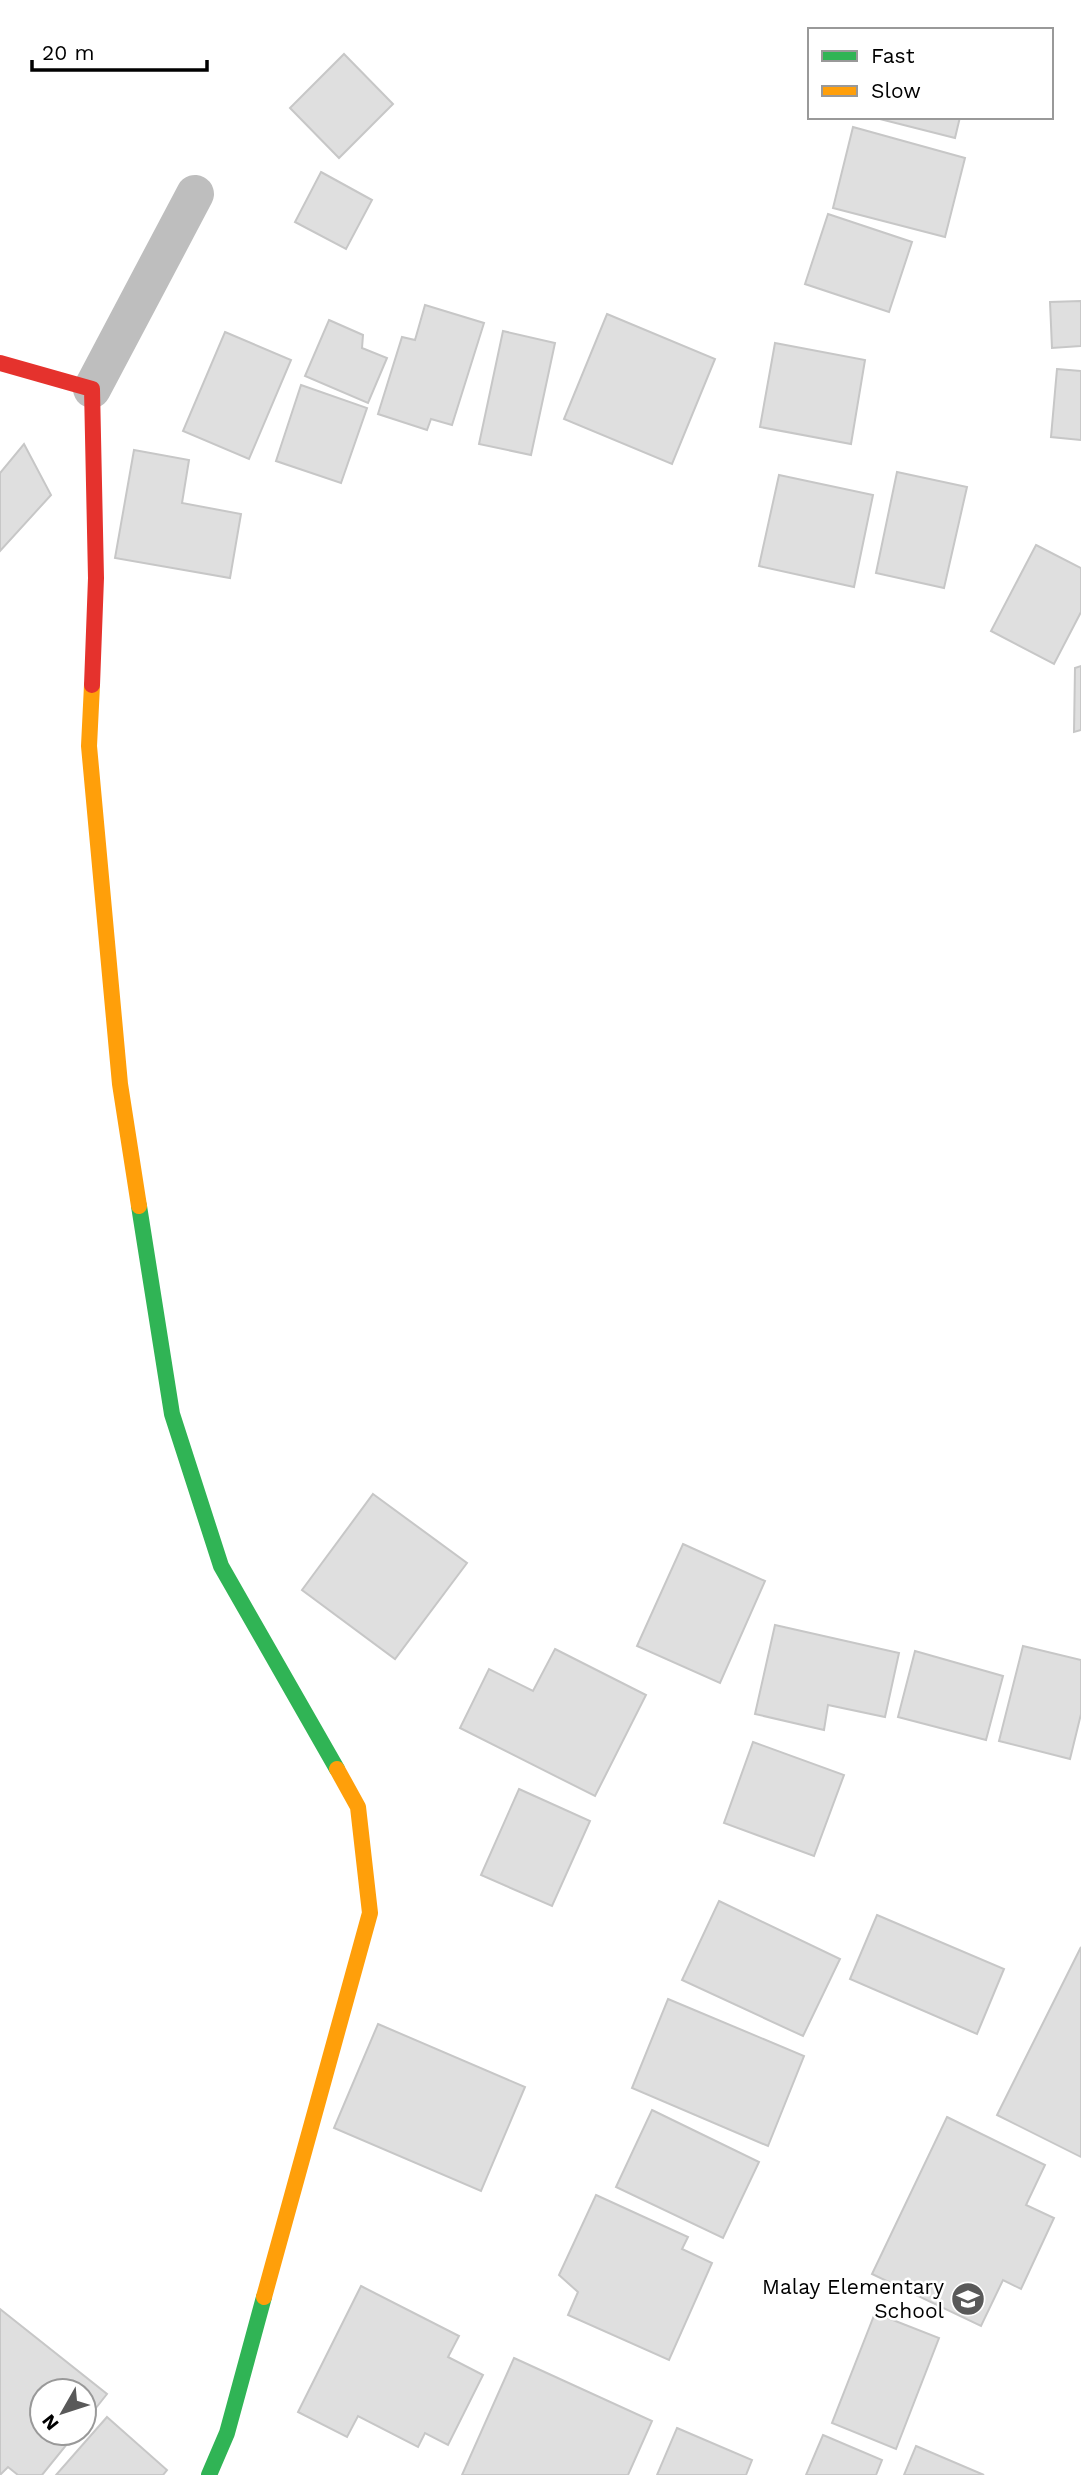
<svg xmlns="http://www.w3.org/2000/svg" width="1081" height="2475" font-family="'Work Sans',sans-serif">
	<rect width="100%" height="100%" fill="#fff"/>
	<g fill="#dfdfdf" stroke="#c7c7c7" stroke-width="2">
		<path d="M344 54 393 104 339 158 290 108Z"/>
		<path d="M872 117H960L955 138Z"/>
		<path d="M853 127 965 158 945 237 833 208Z"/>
		<path d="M321 172 372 200 346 249 295 222Z"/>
		<path d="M828 214 912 242 889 312 805 284Z"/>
		<path d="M1081 301V346L1052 348 1050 302Z"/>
		<path d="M425 305 484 323 452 425 431 419 427 430 378 414 402 337 415 340Z"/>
		<path d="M607 314 715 359 672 464 564 419Z"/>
		<path d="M329 320 363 335 362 348 387 358 368 403 305 376Z"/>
		<path d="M503 331 555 343 531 455 479 444Z"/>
		<path d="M225 332 291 360 249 459 183 431Z"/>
		<path d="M775 343 865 360 851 444 760 427Z"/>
		<path d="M1057 369 1081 371V440L1051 437Z"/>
		<path d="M301 385 367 408 341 483 276 461Z"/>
		<path d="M24 444 51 495 0 551V473Z"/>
		<path d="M134 450 189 460 182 503 241 514 230 578 115 558Z"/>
		<path d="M897 472 967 487 944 588 876 573Z"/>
		<path d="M779 475 873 495 854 587 759 566Z"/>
		<path d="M1036 545 1081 568V612L1054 664 991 631Z"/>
		<path d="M1081 666V730L1074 732 1075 668Z"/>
		<path d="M373 1494 467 1563 395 1659 302 1590Z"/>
		<path d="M683 1544 765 1581 720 1683 637 1646Z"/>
		<path d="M775 1625 899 1653 885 1717 828 1705 824 1730 755 1714Z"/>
		<path d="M1023 1646 1081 1660V1714L1070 1759 999 1741Z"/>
		<path d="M555 1649 646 1695 595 1796 460 1728 489 1669 533 1691Z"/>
		<path d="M915 1651 1003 1676 986 1740 898 1717Z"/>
		<path d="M753 1742 844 1775 814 1856 724 1823Z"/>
		<path d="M519 1789 590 1821 552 1906 481 1875Z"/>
		<path d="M719 1901 840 1959 803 2036 682 1980Z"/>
		<path d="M877 1915 1004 1969 977 2034 850 1979Z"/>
		<path d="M1081 1947V2157L997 2115Z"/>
		<path d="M668 1999 804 2056 768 2146 632 2088Z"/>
		<path d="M378 2024 525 2087 481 2191 334 2128Z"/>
		<path d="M652 2110 759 2162 723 2238 616 2187Z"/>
		<path d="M947 2117 1045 2165 1026 2205 1054 2218 1021 2289 1003 2280 981 2326 872 2274Z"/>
		<path d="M596 2195 688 2237 682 2249 712 2263 669 2360 568 2315 578 2292 559 2275Z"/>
		<path d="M361 2286 459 2336 448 2357 483 2375 448 2445 425 2433 418 2447 358 2416 347 2437 298 2412Z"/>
		<path d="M0 2309 107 2394 84 2423V2391H42V2433H76L42 2475H18L8 2467 0 2475Z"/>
		<path d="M875 2313 939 2338 896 2449 832 2423Z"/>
		<path d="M514 2358 652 2421 628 2475H462Z"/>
		<path d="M107 2417 167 2470 163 2475H56Z"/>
		<path d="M677 2428 752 2460 746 2475H657Z"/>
		<path d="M823 2435 882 2460 876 2475H806Z"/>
		<path d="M916 2446 984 2475H904Z"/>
	</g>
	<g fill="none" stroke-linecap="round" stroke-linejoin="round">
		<path stroke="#bebebe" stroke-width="38" d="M92 389 195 194"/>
		<g stroke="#30b455" stroke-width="16">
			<path d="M139 1206 172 1414 221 1566 337 1769"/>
			<path d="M209 2475 227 2433 264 2297"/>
		</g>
		<g stroke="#ff9f0a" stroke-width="16">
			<path d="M92 685 89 746 120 1084 139 1206"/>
			<path d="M264 2297 370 1913 358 1807 337 1769"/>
		</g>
		<path stroke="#e5322d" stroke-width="16" d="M0 363 92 389 96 578 92 685"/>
	</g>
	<defs>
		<g id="school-disc" transform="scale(1.75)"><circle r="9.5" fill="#595959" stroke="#fff"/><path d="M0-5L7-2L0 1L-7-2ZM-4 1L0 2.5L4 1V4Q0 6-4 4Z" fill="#fff"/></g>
	</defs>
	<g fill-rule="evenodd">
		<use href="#school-disc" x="968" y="2299"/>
	</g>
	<g text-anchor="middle" stroke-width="5" stroke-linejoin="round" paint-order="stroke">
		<g font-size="21" fill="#000" stroke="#fff" text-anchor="end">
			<text x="944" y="2294">Malay Elementary<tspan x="944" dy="24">School</tspan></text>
		</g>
	</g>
	<rect x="808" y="28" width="245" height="91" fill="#ffffff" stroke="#999999" stroke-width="2"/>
	<rect x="822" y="51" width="35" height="10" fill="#30b455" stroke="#999999" stroke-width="2"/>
	<text x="871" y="63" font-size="21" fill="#000000">Fast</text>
	<rect x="822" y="86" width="35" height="10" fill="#ff9f0a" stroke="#999999" stroke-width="2"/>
	<text x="871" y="98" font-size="21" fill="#000000">Slow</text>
	<g transform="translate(63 2412) rotate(231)"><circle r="33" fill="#ffffff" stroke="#999999" stroke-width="2"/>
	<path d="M0-5L12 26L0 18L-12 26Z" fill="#595959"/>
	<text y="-10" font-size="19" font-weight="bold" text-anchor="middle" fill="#000000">N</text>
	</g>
	<path d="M32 60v10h175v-10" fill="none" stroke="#000000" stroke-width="3.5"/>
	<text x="42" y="60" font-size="21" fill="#000000" stroke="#ffffff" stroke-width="5" paint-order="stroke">20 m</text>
</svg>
